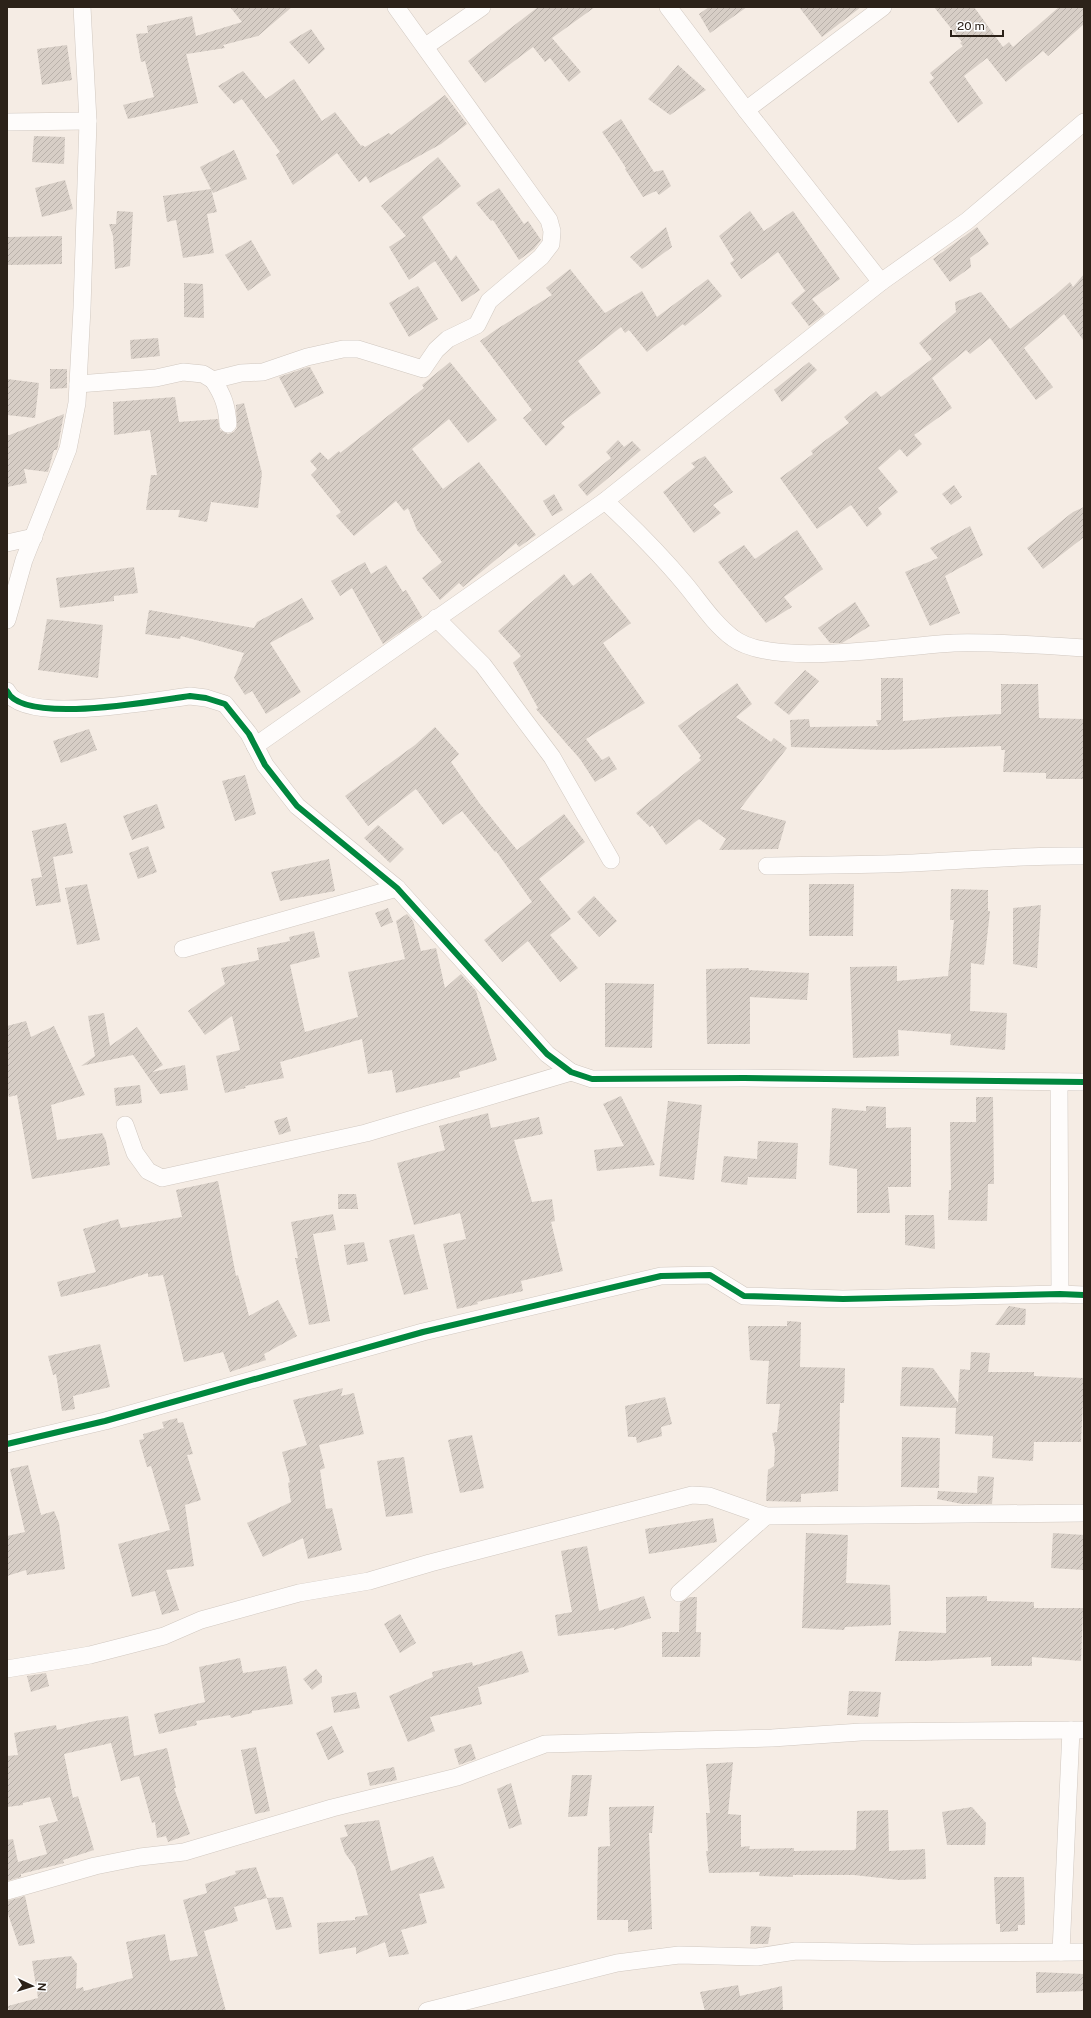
<svg xmlns="http://www.w3.org/2000/svg" width="1091" height="2018" font-family="'Public Sans',sans-serif">
	<defs>
		<pattern id="building-hatch" width="6" height="6" patternUnits="userSpaceOnUse"><rect width="6" height="6" fill="#d7cec6"/><path d="M-1 1l2-2M0 6l6-6M5 7l2-2" fill="none" stroke="#b9b1aa"/></pattern>
	</defs>
	<rect width="100%" height="100%" fill="#f5ece4"/>
	<g fill="url(#building-hatch)">
		<path d="M230 7H292L258 36 223 45 225 48 187 54 186 53 198 103 128 119 123 105 154 97 145 61 141 62 136 34 148 33 147 26 192 16 196 36 242 22Z"/>
		<path d="M538 7H595L552 38 581 72 569 82 550 58 545 62 533 47 485 83 468 61Z"/>
		<path d="M709 7H747L710 33 699 14Z"/>
		<path d="M799 7H861L822 37Z"/>
		<path d="M934 7H974L1003 47 1009 42 1013 47 1059 7H1084V24L1048 56 1043 51 1006 82 987 58 964 76 983 103 958 123 929 82 934 78 930 73 963 46 960 43 962 42Z"/>
		<path d="M311 29 325 49 309 64 289 42Z"/>
		<path d="M67 45 72 80 42 85 37 49Z"/>
		<path d="M678 65 706 90 670 115 648 99Z"/>
		<path d="M243 71 266 99 294 79 322 121 335 112 361 146 362 145 365 147 389 133 391 135 445 95 467 124 441 144 370 183 366 176 359 182 337 153 293 185 276 155 280 152 242 99 234 104 218 86Z"/>
		<path d="M621 119 654 172 663 170 671 186 659 195 656 191 643 197 625 169 626 168 602 132Z"/>
		<path d="M34 136 65 137 64 164 32 162Z"/>
		<path d="M234 150 247 179 213 193 200 167Z"/>
		<path d="M438 157 461 186 422 217 451 261 456 255 480 290 462 302 435 261 409 280 389 247 406 236 381 206Z"/>
		<path d="M65 180 73 209 42 217 35 188Z"/>
		<path d="M499 188 524 224 528 221 541 240 534 249 519 260 493 220 491 221 476 203Z"/>
		<path d="M211 189 217 212 207 214 214 253 183 258 176 220 167 222 163 196Z"/>
		<path d="M117 211 133 212 130 266 115 269 113 236 109 224H116Z"/>
		<path d="M750 211 764 231 793 211 840 279 812 299 825 314 809 326 791 303 805 291 806 292 778 252 741 279 730 263 734 260 719 236Z"/>
		<path d="M666 227 672 247 642 269 630 257Z"/>
		<path d="M977 227 989 244 970 258 971 267 950 282 933 259Z"/>
		<path d="M62 236V264L7 265V237Z"/>
		<path d="M251 240 271 275 248 291 225 255Z"/>
		<path d="M570 269 605 313 642 291 657 317 708 279 722 296 685 326 683 324 647 352 629 330 625 333 621 327 578 361 601 393 561 423 565 427 546 446 523 418 532 410 480 341 497 329 552 295 546 288Z"/>
		<path d="M1084 274V341L1064 314 1024 348 1053 387 1036 400 990 338 970 354 966 350 932 378 952 408 914 435 922 444 907 457 900 449 878 468 898 492 878 508 882 514 867 527 851 505 817 529 780 478 813 454 811 451 849 423 844 417 876 391 881 397 932 359 919 343 956 312 955 302 981 292 1010 329 1053 297 1070 282 1073 287Z"/>
		<path d="M184 283 203 284 204 318 184 317Z"/>
		<path d="M418 286 438 319 409 337 389 303Z"/>
		<path d="M158 338 160 356 131 359 130 340Z"/>
		<path d="M450 362 497 420 468 443 449 419 412 449 443 489 479 462 536 535 519 547 516 543 463 587 459 583 440 600 422 578 442 562 417 530 408 508 404 511 396 501 354 536 336 516 341 512 311 475 317 469 310 461 320 452 328 460 339 451 340 453 424 388 422 385Z"/>
		<path d="M809 362 817 370 782 402 774 390Z"/>
		<path d="M308 367H310L324 393 295 408 279 377Z"/>
		<path d="M50 369H67V388L50 389Z"/>
		<path d="M7 379 39 383 35 418 7 415Z"/>
		<path d="M175 397 179 422 218 419 220 430 228 434 234 432 237 428 236 405 244 403 262 473 258 508 211 502 207 522 178 517 180 510H146L151 475H157L150 430 114 435 113 402Z"/>
		<path d="M64 414 58 446 57 450H54L48 472 24 469 27 483 7 487V436Z"/>
		<path d="M618 440 624 447 632 441 641 450 587 496 578 485 611 458 606 452Z"/>
		<path d="M705 456 733 492 713 505 721 513 694 533 663 492 695 467 691 463Z"/>
		<path d="M954 485 962 497 951 505 942 494Z"/>
		<path d="M554 494 563 510 552 516 543 501Z"/>
		<path d="M1084 507V537L1043 569 1027 548 1073 512Z"/>
		<path d="M970 526 983 555 945 576 960 613 930 626 905 572 938 558 930 548Z"/>
		<path d="M797 530 823 569 784 597 792 607 766 623 718 562 744 545 755 559Z"/>
		<path d="M365 562 371 574 386 565 403 592 406 590 422 617 383 644 352 588 340 596 331 581Z"/>
		<path d="M134 567 138 593 114 596V601L60 608 56 578Z"/>
		<path d="M591 573 631 623 603 643 645 703 586 739 602 760 609 756 617 769 595 782 580 759 536 709 538 708 513 663 521 656 498 631 564 574 573 586Z"/>
		<path d="M302 598 314 619 270 643 301 692 266 714 252 691 245 695 234 678 244 653 181 636 180 639 145 634 149 610 254 628 257 622Z"/>
		<path d="M855 602 870 626 842 643H830L818 628Z"/>
		<path d="M47 619 103 625 98 678 38 670Z"/>
		<path d="M805 670 819 681 789 715 774 703Z"/>
		<path d="M881 678H903V721L948 717 1001 714V684H1038L1039 718 1084 719V779H1046V773L1003 772 1005 750H1001V746L885 750 791 747 790 720 809 719 810 727 878 726 876 720H881Z"/>
		<path d="M737 683 752 704 736 717 771 742 774 738 787 748 740 809 786 821 778 849 719 850 726 839 699 819 666 845 652 825 650 827 636 813 701 760 699 758 701 756 678 726Z"/>
		<path d="M435 727 459 754 451 762 480 804 517 850 564 814 585 842 539 879 571 919 550 935 578 968 560 982 528 941 502 962 484 940 532 902 496 851 495 852 462 811 443 825 416 789 368 826 345 796 415 745Z"/>
		<path d="M89 729 97 750 61 763 53 741Z"/>
		<path d="M245 775 256 814 235 821 222 781Z"/>
		<path d="M157 804 165 828 132 840 123 816Z"/>
		<path d="M66 823 73 853 53 857 61 902 36 906 31 879 42 877 32 831Z"/>
		<path d="M378 825 404 849 390 863 364 838Z"/>
		<path d="M148 846 157 872 138 879 129 853Z"/>
		<path d="M329 859 335 891 280 901 271 872Z"/>
		<path d="M87 884 100 940 77 945 65 888Z"/>
		<path d="M809 884H854L853 936H809Z"/>
		<path d="M951 889 988 890V911H990L984 965 971 963 970 1011 1007 1013 1005 1050 950 1045 951 1034 898 1030 899 1056 853 1058 850 967 897 966V981L948 976 954 920H950Z"/>
		<path d="M594 896 617 921 599 937 577 912Z"/>
		<path d="M1041 905 1037 968 1013 964V908Z"/>
		<path d="M388 908 393 922 381 927 375 913Z"/>
		<path d="M407 914 413 921 421 951 436 948 445 988 461 974 476 991 497 1060 459 1072 460 1077 396 1093 392 1070 368 1074 362 1039 280 1062 284 1078 245 1086 246 1088 225 1093 216 1056 240 1050 232 1016 205 1035 188 1011 225 984 221 968 259 960 257 948 290 941 289 937 314 931 320 957 290 965 305 1032 358 1017 348 972 405 959 396 921Z"/>
		<path d="M749 968V970L809 973 807 1000 750 997V1044H707L706 969Z"/>
		<path d="M605 983 654 984 652 1048 605 1047Z"/>
		<path d="M104 1013 110 1046 137 1027 163 1065 152 1072 185 1065 188 1090 160 1094 133 1055 81 1066 95 1056 88 1016Z"/>
		<path d="M26 1021 31 1037 54 1026 85 1095 51 1105 57 1140 102 1133 106 1141 110 1165 32 1179 17 1095 9 1097 7 1089V1026Z"/>
		<path d="M140 1085 142 1103 116 1106 114 1088Z"/>
		<path d="M621 1096 655 1165 597 1171 594 1150 624 1146 603 1104Z"/>
		<path d="M976 1097H993L994 1184H988L987 1221 948 1220 949 1190H951L950 1122H976Z"/>
		<path d="M668 1101 702 1105 694 1180 659 1176Z"/>
		<path d="M866 1106 886 1107V1128L911 1127V1187H888L890 1213H857V1169L829 1165 832 1108 866 1111Z"/>
		<path d="M488 1113 491 1128 539 1117 543 1134 514 1140 532 1202 552 1199 555 1221 551 1222 563 1271 521 1281 523 1291 477 1302 478 1304 457 1309 443 1244 466 1239 460 1213 414 1225 397 1163 445 1150 439 1126Z"/>
		<path d="M287 1117 291 1131 279 1135 274 1121Z"/>
		<path d="M758 1141 798 1143 796 1179 748 1177 747 1185 721 1182 724 1156 757 1159Z"/>
		<path d="M218 1181 236 1276 238 1275 249 1316 278 1300 297 1336 264 1354 266 1360 230 1372 223 1352 184 1362 163 1275 148 1277V1273L107 1286 61 1297 57 1282 96 1272 83 1229 118 1219 121 1228 182 1217 176 1190Z"/>
		<path d="M338 1194H356L358 1209H338Z"/>
		<path d="M333 1214 336 1230 313 1234 330 1321 309 1325 295 1258H298L291 1222Z"/>
		<path d="M905 1215H934L935 1249 905 1245Z"/>
		<path d="M414 1234 428 1289 404 1295 389 1240Z"/>
		<path d="M364 1242 368 1261 347 1265 344 1245Z"/>
		<path d="M1009 1306 1026 1309 1025 1325H995Z"/>
		<path d="M787 1321 801 1322 800 1367 845 1368 844 1403H840L838 1491 801 1494V1502L766 1501 768 1470 774 1466 775 1449 772 1433 777 1432 780 1404H766L769 1361 750 1360 748 1326H787Z"/>
		<path d="M100 1344 110 1387 73 1396 75 1409 62 1411 56 1374 53 1375 48 1356Z"/>
		<path d="M971 1352 990 1353 988 1372H1034V1376L1084 1378 1081 1442H1034L1033 1461 992 1458 993 1436 955 1434 956 1408 900 1406 902 1367 933 1368 958 1403 960 1369 970 1370Z"/>
		<path d="M343 1388 341 1396 354 1393 364 1434 319 1445 325 1468 320 1470 326 1509 332 1508 342 1550 308 1559 303 1538 263 1557 247 1523 291 1502 288 1483 290 1482 282 1452 307 1445 293 1400Z"/>
		<path d="M665 1397 672 1424 661 1427 662 1436 637 1443 636 1437H628L625 1406Z"/>
		<path d="M177 1418 178 1423 183 1422 193 1454 187 1455 201 1500 185 1505 194 1566 166 1570 179 1610 162 1615 155 1591 132 1597 118 1544 170 1530 151 1466 147 1467 139 1440 144 1439 143 1434 164 1428 162 1422Z"/>
		<path d="M472 1435 484 1488 460 1493 448 1440Z"/>
		<path d="M902 1437 940 1438 939 1488 901 1487Z"/>
		<path d="M404 1457 413 1513 386 1517 377 1461Z"/>
		<path d="M28 1465 41 1515 54 1511 59 1523 65 1569 27 1575 26 1570 7 1576V1536L25 1532 10 1469Z"/>
		<path d="M978 1476 994 1477 992 1504H962L937 1499 938 1491 977 1493Z"/>
		<path d="M713 1518 717 1542 649 1554 645 1529Z"/>
		<path d="M806 1533 848 1535 846 1583 890 1585 891 1625 845 1627 844 1630 802 1628Z"/>
		<path d="M1053 1533 1084 1535V1570L1051 1568Z"/>
		<path d="M587 1546 599 1611 644 1596 651 1618 614 1630V1628L558 1636 555 1615 572 1612 561 1551Z"/>
		<path d="M987 1596V1601L1034 1602V1608H1083L1081 1661 1032 1657V1666H991V1657L927 1661H895L899 1631 946 1633V1597Z"/>
		<path d="M690 1597H697L696 1632H701L700 1657H662V1632H679L680 1603Z"/>
		<path d="M400 1614 416 1643 400 1653 384 1624Z"/>
		<path d="M522 1651 529 1672 478 1687 482 1704 430 1717 435 1731 408 1742 389 1696 433 1677 432 1672 472 1662 473 1666Z"/>
		<path d="M240 1658 243 1673 286 1666 293 1704 252 1711V1713L231 1718 230 1715 196 1721 197 1725 159 1734 154 1714 205 1702 199 1667Z"/>
		<path d="M316 1669 322 1676V1682L312 1690 303 1679Z"/>
		<path d="M46 1673 49 1686 31 1692 27 1676Z"/>
		<path d="M849 1691 881 1692 878 1717 847 1715Z"/>
		<path d="M356 1692 360 1708 334 1713 331 1697Z"/>
		<path d="M128 1716 134 1756 167 1748 176 1788H174L190 1834 168 1842 166 1836 157 1838 155 1822 152 1823 139 1776 121 1781 111 1743 64 1754 73 1798 78 1796 94 1850 63 1860 64 1863 21 1874V1877L7 1881V1840L13 1839 18 1862 47 1854 39 1826 58 1821 50 1797 23 1803V1805L7 1807V1756L18 1755 14 1733 56 1725 57 1730 95 1721Z"/>
		<path d="M332 1726 344 1752 328 1760 316 1733Z"/>
		<path d="M471 1744 476 1759 459 1765 454 1749Z"/>
		<path d="M256 1747 270 1811 255 1814 241 1750Z"/>
		<path d="M733 1762 728 1814 741 1815V1847L750 1846 749 1849 794 1848V1851L854 1850 856 1848 857 1811 888 1810 889 1851 925 1849 926 1879 899 1880 854 1875H793V1877L759 1876 760 1872 709 1873 706 1851H708L706 1813H710L706 1764Z"/>
		<path d="M394 1767 397 1780 370 1786 367 1773Z"/>
		<path d="M572 1775H592L587 1816 568 1817Z"/>
		<path d="M511 1783 522 1824 509 1829 497 1789Z"/>
		<path d="M654 1806 652 1833H649L652 1929 628 1932V1920H597L598 1847 610 1846 609 1807Z"/>
		<path d="M972 1807 986 1823 985 1845H947L942 1812Z"/>
		<path d="M379 1820 391 1871 433 1856 445 1888 419 1894 427 1923 401 1930 409 1954 389 1957 385 1942 356 1954V1947L319 1954 317 1923 355 1920V1917L368 1915 355 1867 345 1853 340 1838 348 1836 344 1825Z"/>
		<path d="M256 1867 267 1898 234 1907 238 1921 204 1931 226 2011H9L8 2006 38 1998 32 1961 71 1956 77 1964 76 1989 83 1987 84 1991 133 1978 126 1942 165 1934 170 1961 198 1956 183 1900 207 1893 205 1884 236 1874 235 1871Z"/>
		<path d="M994 1877H1024L1025 1925H1018V1931L1000 1932V1924H996Z"/>
		<path d="M25 1896 35 1943 19 1946 7 1911V1901Z"/>
		<path d="M283 1897 292 1927 276 1930 267 1898Z"/>
		<path d="M751 1926 771 1927 768 1944H750Z"/>
		<path d="M1036 1972 1084 1974V1991L1036 1993Z"/>
		<path d="M738 1985 740 1996 782 1986 783 2011H705L700 1992Z"/>
	</g>
	<g fill="none" stroke-linecap="round" stroke-linejoin="round">
		<g stroke="#d1c8c0" stroke-width="18">
			<g id="street">
				<path d="M668 7 746 110 881 282"/>
				<path d="M426 46 482 7"/>
				<path d="M746 110 883 7"/>
				<path d="M7 122 88 121"/>
				<path d="M213 380C223 395 227 406 228 424"/>
				<path d="M78 384 156 378 183 372 203 374 213 380 241 373 263 372 307 357 343 349H358L423 369 436 350 448 339 477 325 489 301 541 257 551 244 552 231 549 220 396 7"/>
				<path d="M605 501C633 527 660 554 685 584 700 602 714 624 733 638 773 669 903 645 954 643 997 642 1041 645 1084 648"/>
				<path d="M7 543 34 537"/>
				<path d="M436 618 483 665 552 757 611 860"/>
				<path d="M7 620 24 560 68 449 77 403 82 308 88 121 82 7"/>
				<path d="M7 691C23 726 157 700 190 696L206 698 225 704 249 734 265 765 297 806 397 888 547 1054 571 1072 592 1079 744 1078 1084 1082"/>
				<path d="M255 746 605 501 881 282 967 221 1084 122"/>
				<path d="M767 866C815 865 864 865 913 863 970 860 1027 855 1084 856"/>
				<path d="M183 949 397 888"/>
				<path d="M1059 1082 1060 1294"/>
				<path d="M125 1125 135 1153 148 1171 162 1178 366 1133 571 1072"/>
				<path d="M7 1444 105 1421 423 1332 661 1276 710 1275 744 1296 843 1299 1060 1294 1084 1295"/>
				<path d="M679 1593 766 1516"/>
				<path d="M7 1669 90 1655 164 1636 201 1620 299 1593 369 1581 430 1563 692 1495 709 1496 766 1516 1084 1513"/>
				<path d="M7 1891 95 1866 140 1857 184 1852 332 1808 457 1777 545 1744 772 1738 861 1732 1084 1730"/>
				<path d="M1061 1952 1071 1730"/>
				<path d="M427 2011 617 1963 679 1955 757 1957 796 1951 912 1953 1084 1952"/>
			</g>
		</g>
		<use href="#street" stroke="#fefcfb" stroke-width="17"/>
		<g stroke="#fff" stroke-width="8">
			<g id="cycleway">
				<path d="M7 691C23 726 157 700 190 696L206 698 225 704 249 734 265 765 297 806 397 888 547 1054 571 1072 592 1079 744 1078 1084 1082"/>
				<path d="M7 1444 105 1421 423 1332 661 1276 710 1275 744 1296 843 1299 1060 1294 1084 1295"/>
			</g>
		</g>
		<use href="#cycleway" stroke="#00873e" stroke-width="6"/>
	</g>
	<rect width="1091" height="2018" fill="none" stroke="#2c2219" stroke-width="16"/>
	<g transform="translate(32 1986) rotate(94)" stroke="#ffffff" stroke-width="3" paint-order="stroke">
	<path d="M0-3L7 15L0 10L-7 15Z" fill="#2c2219"/>
	<text y="-6" font-size="11" font-weight="bold" text-anchor="middle" fill="#2c2219">N</text>
	</g>
	<path d="M951 30v6h52v-6" fill="none" stroke="#2c2219" stroke-width="2"/>
	<text x="957" y="30" font-size="12" fill="#2c2219" stroke="#ffffff" stroke-width="3" paint-order="stroke">20 m</text>
</svg>
